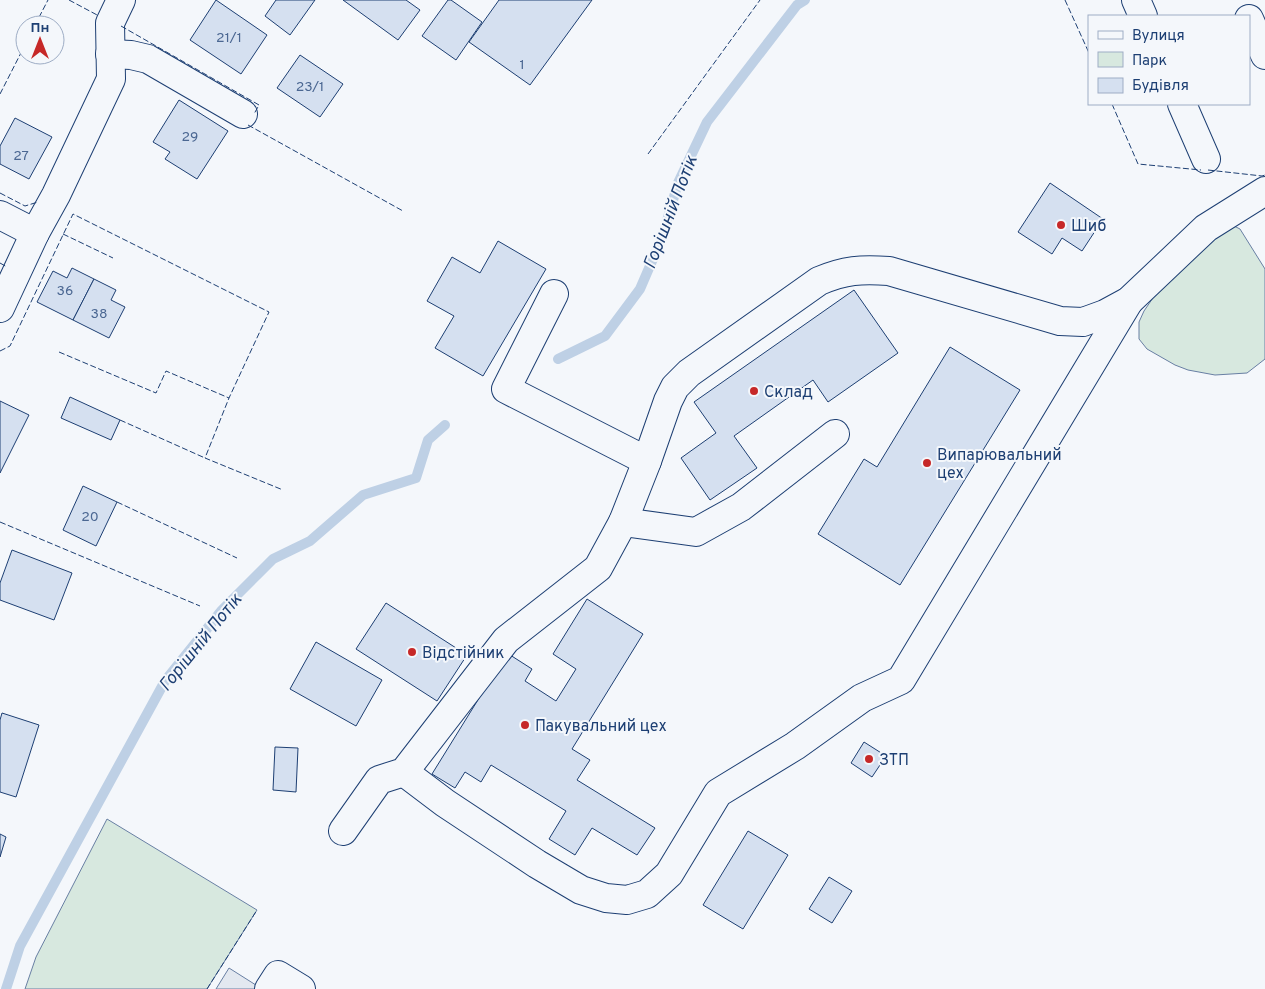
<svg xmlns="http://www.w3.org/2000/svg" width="1265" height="989" font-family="Overpass,sans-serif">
	<rect width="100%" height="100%" fill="#f4f7fb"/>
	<g fill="#d7e8df" stroke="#687fa3">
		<path d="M1232 225 1240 229 1265 269V359L1247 373 1215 375 1188 370 1175 365 1147 349 1139 339V322L1144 311 1157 292 1221 230Z"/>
		<path d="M107 819 257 910 207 989H25L36 957Z"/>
	</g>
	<path fill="#e3e8f0" stroke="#687fa3" d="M229 968 259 987 257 989H216Z"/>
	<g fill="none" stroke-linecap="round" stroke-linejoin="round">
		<g stroke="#bed0e5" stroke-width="10">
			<path d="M558 359 605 336 640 289 662 238 678 183 707 122 797 5 805 0"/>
			<path d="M6 989 20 946 165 681 222 610 273 559 310 541 363 495 416 478 428 440 445 425"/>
		</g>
	</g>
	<g fill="#d5e0f0" stroke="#1d3f73">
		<path d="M216 0 267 35 241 74 190 40Z"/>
		<path d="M276 0H315L290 35 265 16Z"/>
		<path d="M343 0H406L420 10 398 40Z"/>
		<path d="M448 0H451L482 22 456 60 422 36Z"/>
		<path d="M499 0H592L530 85 469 42Z"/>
		<path d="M300 55 343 84 320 117 277 88Z"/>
		<path d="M179 100 228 131 197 179 165 159 170 152 153 142Z"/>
		<path d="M15 118 52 137 29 179 0 164V146Z"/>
		<path d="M1050 183 1103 219 1082 251 1062 238 1052 254 1018 232Z"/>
		<path d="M498 241 546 269 483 376 435 348 454 316 427 301 452 257 480 273Z"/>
		<path d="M72 268 94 279 73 320 37 302 53 271 67 278Z"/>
		<path d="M94 279 116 290 111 300 125 307 109 338 73 320Z"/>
		<path d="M854 290 898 353 828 402 813 380 734 436 757 468 710 500 681 458 716 433 694 402Z"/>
		<path d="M950 347 1020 390 900 585 818 534 864 459 877 467Z"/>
		<path d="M70 397 120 420 111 440 61 418Z"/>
		<path d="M0 401 29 415 0 473Z"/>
		<path d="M83 486 117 502 96 546 63 530Z"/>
		<path d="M12 550 72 573 54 620 0 600V583Z"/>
		<path d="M587 599 643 634 572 749 590 760 577 780 655 828 637 855 592 828 575 855 549 839 566 811 491 765 481 782 465 772 455 788 432 774 507 653 532 669 525 681 556 701 576 669 553 654Z"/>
		<path d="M386 603 467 655 437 701 356 649Z"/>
		<path d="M316 642 382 680 356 726 290 689Z"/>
		<path d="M2 713 39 725 16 797 0 792V720Z"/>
		<path d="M864 742 886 756 872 777 851 763Z"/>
		<path d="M275 747 298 748 296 792 273 790Z"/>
		<path d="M748 831 788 855 743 929 703 905Z"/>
		<path d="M0 834 6 837 0 857Z"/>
		<path d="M829 877 852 891 832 923 809 909Z"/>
	</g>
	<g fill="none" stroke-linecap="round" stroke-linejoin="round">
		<g stroke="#1d3f73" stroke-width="30">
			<g id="minor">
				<path d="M1136 0 1143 16"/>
				<path d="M1249 19 1265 55"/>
				<path d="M110 54 131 55 148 59 243 114"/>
				<path d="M1182 104 1206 159"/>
				<path d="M0 215 35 233"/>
				<path d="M554 294 506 389 647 461"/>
				<path d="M0 308 35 233 56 195 111 79 110 23 121 0"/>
				<path d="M623 522 696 532 741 507 835 434"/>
				<path d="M404 772 445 803 537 864 581 890 606 898 627 900 647 894 669 874 718 793 795 746 862 698 901 680 1129 301"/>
				<path d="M343 831 379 780 404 772 506 640 598 568 623 522 647 461 668 401 675 387 689 373 819 281C845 270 861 269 889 271L1060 321 1083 322 1105 314 1129 301 1206 228 1265 191"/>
				<path d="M269 989 278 975 301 989"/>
			</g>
		</g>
		<use href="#minor" stroke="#f4f7fb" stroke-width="28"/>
		<g stroke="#1d3f73" stroke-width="1" stroke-dasharray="6 2.5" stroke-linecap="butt">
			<path d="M69 0 99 16"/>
			<path d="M1065 0 1089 53"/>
			<path d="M35 25 48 0"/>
			<path d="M121 26 259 105 254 114"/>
			<path d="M0 94 25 45"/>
			<path d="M1112 104 1138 164 1201 170"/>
			<path d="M248 125 403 211"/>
			<path d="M648 154 760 0"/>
			<path d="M1208 170 1262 176 1265 175"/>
			<path d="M0 193 25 206 38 202"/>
			<path d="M63 234 113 258"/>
			<path d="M0 263 7 267"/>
			<path d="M0 351 10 346 73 214 269 312 229 398 205 458 283 490"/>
			<path d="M59 352 156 393 166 371 229 398"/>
			<path d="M120 420 205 458"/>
			<path d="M117 502 237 558"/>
			<path d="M0 522 200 606"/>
			<path d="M207 989 257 910"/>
		</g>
	</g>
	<g fill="#c62828" stroke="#f4f7fb" stroke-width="2">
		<circle cx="1061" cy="225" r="5"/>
		<circle cx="754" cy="391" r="5"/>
		<circle cx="927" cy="463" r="5"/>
		<circle cx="412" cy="652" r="5"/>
		<circle cx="525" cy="725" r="5"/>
		<circle cx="869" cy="759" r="5"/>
	</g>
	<g text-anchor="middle" stroke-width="4" stroke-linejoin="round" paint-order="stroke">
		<g font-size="14" fill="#4b6792">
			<text x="229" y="42">21/1</text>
			<text x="522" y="69">1</text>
			<text x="310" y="91">23/1</text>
			<text x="190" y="141">29</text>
			<text x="21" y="160">27</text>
			<text x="65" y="295">36</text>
			<text x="99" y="318">38</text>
			<text x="90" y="521">20</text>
		</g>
		<g font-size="16" fill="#1d3f73" stroke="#f4f7fb" text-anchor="start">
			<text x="1071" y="231">Шиб</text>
			<text x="764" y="397">Склад</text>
			<text x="937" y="460">Випарювальний<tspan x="937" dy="18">цех</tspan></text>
			<text x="422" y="658">Відстійник</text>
			<text x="535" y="731">Пакувальний цех</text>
			<text x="879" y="765">ЗТП</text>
		</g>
		<g font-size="18" font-style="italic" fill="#1d3f73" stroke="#f4f7fb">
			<text transform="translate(670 212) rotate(-69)" y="6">Горішній Потік</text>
			<text transform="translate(200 642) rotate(-51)" y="6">Горішній Потік</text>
		</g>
	</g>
	<rect x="1088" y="15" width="162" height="90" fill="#f4f7fb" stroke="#9eadc5"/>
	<rect x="1098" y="31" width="25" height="8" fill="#f4f7fb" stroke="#9eadc5"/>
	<text x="1132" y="40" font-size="15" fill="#1d3f73">Вулиця</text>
	<rect x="1098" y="52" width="25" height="15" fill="#d7e8df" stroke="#9eadc5"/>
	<text x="1132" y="65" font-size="15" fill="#1d3f73">Парк</text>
	<rect x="1098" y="78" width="25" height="15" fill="#d5e0f0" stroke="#9eadc5"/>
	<text x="1132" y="90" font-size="15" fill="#1d3f73">Будівля</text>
	<g transform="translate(40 40)"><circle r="24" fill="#f4f7fb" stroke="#9eadc5"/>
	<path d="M0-4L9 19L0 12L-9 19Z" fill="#c62828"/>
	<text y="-8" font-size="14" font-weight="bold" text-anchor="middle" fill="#1d3f73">Пн</text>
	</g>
</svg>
